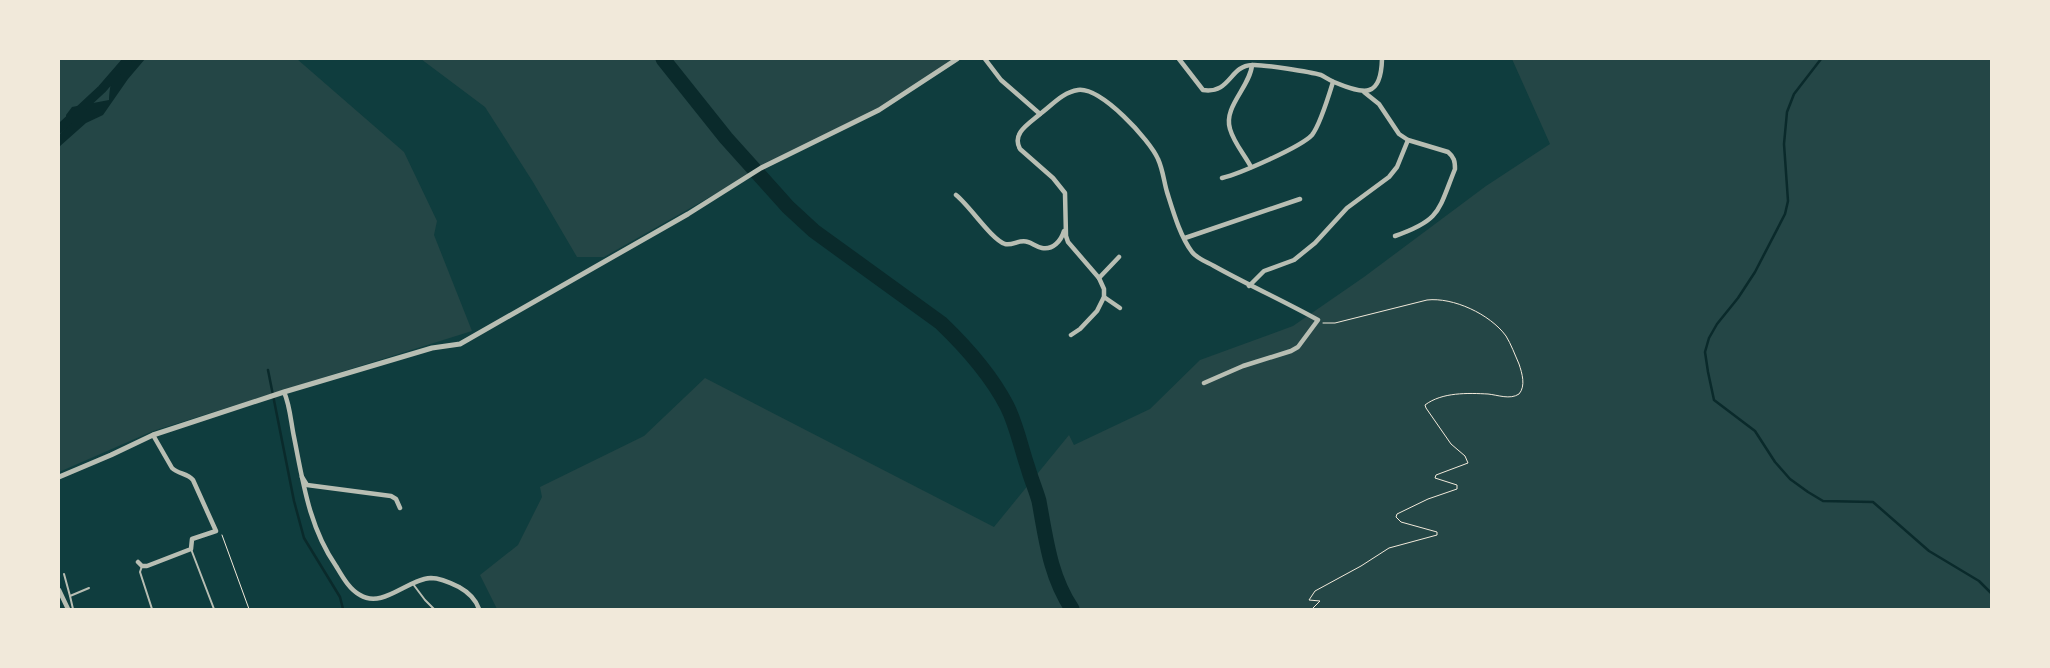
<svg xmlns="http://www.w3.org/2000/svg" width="2050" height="668" font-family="'Noto Sans',sans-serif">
	<rect width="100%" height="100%" fill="#0f3d3e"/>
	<g fill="#244646">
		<path d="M59 59H297L404 152 437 221 434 235 472 331 153 431 59 472Z"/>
		<path d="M421 59H957L879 110 761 168 604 257H577L533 182 485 107Z"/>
		<path d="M1512 59H1991V609H497L480 575 518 545 542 497 540 487 644 436 705 378 994 527 1069 435 1074 445 1150 409 1200 360 1293 326 1364 277 1486 186 1550 144Z"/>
	</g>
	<path fill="#0a2a2b" d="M129 59H145L128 79 103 115 86 123 59 147V135L68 126 66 115 72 107 109 100C110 85 111 72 126 67Z"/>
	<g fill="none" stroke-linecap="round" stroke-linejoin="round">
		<g stroke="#0a2a2b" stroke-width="2.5">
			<path d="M1821 59 1794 94 1787 112 1784 144 1788 201 1785 214 1755 272 1738 298 1717 324 1709 338 1705 352 1708 372 1714 400 1755 431 1775 462 1790 479 1808 492 1823 501 1873 502 1929 551 1979 581 1991 593"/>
			<path d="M268 370 294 501 304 538 340 597 343 609"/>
		</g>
		<path stroke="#0a2a2b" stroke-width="9" d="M59 129 102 89 128 59"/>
		<path stroke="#0a2a2b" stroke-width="15" d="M663 59 726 138 788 207 814 231 941 323C966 347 991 375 1007 406 1017 426 1021 448 1028 468 1031 479 1036 490 1039 501 1046 539 1050 576 1072 609"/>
		<g stroke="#f1e9da" stroke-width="1">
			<path d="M222 535 249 609"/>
			<path d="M1312 609 1320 601 1309 600 1315 591 1361 566 1389 548 1437 535V532L1401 522 1396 517 1397 514 1428 499 1457 489V485L1435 478 1436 475 1468 463 1465 456 1451 444 1426 408 1425 405C1442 392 1468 393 1488 394 1498 395 1510 400 1519 394 1526 386 1522 373 1519 364 1515 355 1511 344 1506 336 1490 314 1453 297 1427 300L1335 323H1323"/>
		</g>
		<g stroke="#b8beb3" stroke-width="2">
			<path d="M191 549 214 609"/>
			<path d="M142 566 140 572 152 609"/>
			<path d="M64 574 70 596"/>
			<path d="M413 584 425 600 434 609"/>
			<path d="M73 609 70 596 89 588"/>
		</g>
		<g stroke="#b8beb3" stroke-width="4.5">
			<path d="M985 59 1001 80 1040 114C1052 105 1063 92 1078 90 1101 87 1150 140 1158 159 1163 170 1164 182 1167 192 1173 211 1180 236 1192 252 1196 258 1207 262 1214 266 1248 285 1284 301 1318 320L1298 347 1291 351 1243 366 1204 383"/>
			<path d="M1179 59 1203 90C1231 94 1229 66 1252 65 1261 64 1311 72 1321 75 1325 77 1329 80 1334 82 1365 95 1381 98 1382 59"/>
			<path d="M1364 92 1379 104 1399 134 1408 140 1448 152C1454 157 1455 161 1455 169 1438 211 1441 220 1395 236"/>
			<path d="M1040 114C1030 123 1011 133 1020 149L1053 178 1065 193 1066 236 1068 242 1099 278 1104 289V297L1097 311 1080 329 1071 335"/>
			<path d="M1251 167C1244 154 1234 143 1230 129 1223 107 1250 87 1252 65"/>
			<path d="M1222 178C1239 174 1301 147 1312 135 1320 125 1329 95 1333 82"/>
			<path d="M956 195C970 206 991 239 1005 244 1013 246 1019 239 1028 242 1032 243 1037 247 1042 248 1053 250 1061 241 1064 231"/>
			<path d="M1185 238 1300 199"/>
			<path d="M1099 278 1119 257"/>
			<path d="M1249 286 1264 271 1294 260 1315 243 1347 208 1389 177 1397 167 1408 140"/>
			<path d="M1104 297 1120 308"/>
			<path d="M284 392C290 405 291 423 294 437 303 482 309 527 336 566 342 576 349 589 360 595 383 609 407 579 431 578 441 578 451 583 459 587 468 592 476 600 479 609"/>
			<path d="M302 477 307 485 391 496 396 499 400 508"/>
			<path d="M138 562 142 566H147L191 549 192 539 216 531 193 480C187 473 178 474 172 468L153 435"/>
			<path d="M59 590 68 609"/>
		</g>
		<path stroke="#b8beb3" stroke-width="5" d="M59 477 111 455 153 435 284 392 432 348 460 344 688 214 761 168 879 110 957 59"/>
	</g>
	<rect width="2050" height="668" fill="none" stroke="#f1e9da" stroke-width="120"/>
</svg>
